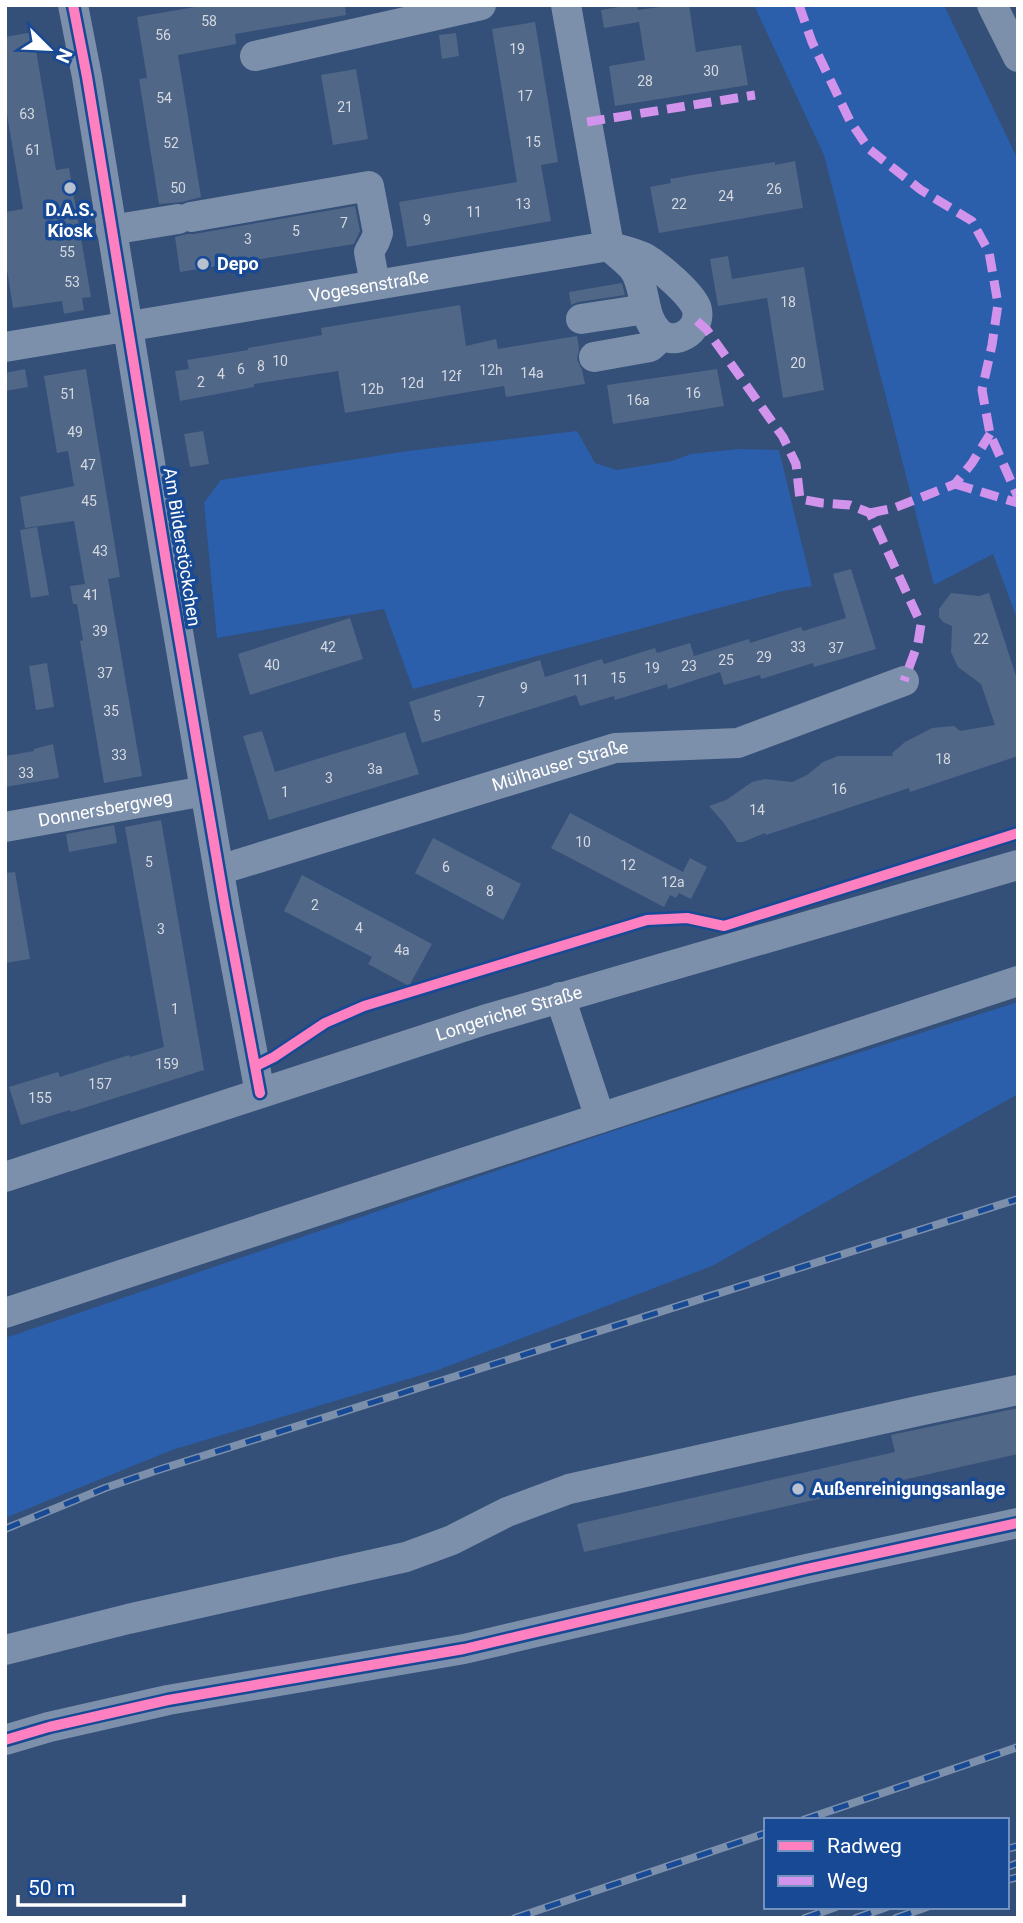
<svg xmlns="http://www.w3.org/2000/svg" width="1023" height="1923" font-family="Roboto,sans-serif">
	<rect width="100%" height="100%" fill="#344f78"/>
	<g fill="#2b5fab">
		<path d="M754 5H944L1018 160V621L993 554 934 585 824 155Z"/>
		<path d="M577 431 595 463 617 470 672 461 691 454 739 449 779 450 812 586 783 591 413 689 384 609 217 638 204 503 221 480 408 451Z"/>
		<path d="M1018 1002V1094L712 1266 438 1370 172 1450 5 1518V1338L616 1130Z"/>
	</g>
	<g fill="#516787">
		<path d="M206 5H345L346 15 235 34 236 44 178 55 201 197 182 202 159 204 139 79 147 78 137 17Z"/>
		<path d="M631 5H637L638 10 674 5H689L696 52 741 45 748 85 615 106 609 66 645 60 639 22 604 28 601 10Z"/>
		<path d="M535 22 558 162 541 165 551 221 407 247 399 202 517 182 492 29Z"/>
		<path d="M33 32 56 170 69 168 91 297 82 298 84 310 64 314 62 301 13 308 5 257V212L23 209 5 103V37Z"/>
		<path d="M456 33 459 56 442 59 439 35Z"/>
		<path d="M356 69 368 139 333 145 321 75Z"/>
		<path d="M795 161 803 208 659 233 650 187 671 183 670 179 692 175 775 162V165Z"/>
		<path d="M355 206 360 231 354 244 180 272 175 237 187 234H194Z"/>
		<path d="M728 256 732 279 804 267 824 390 783 398 767 298 718 306 710 259Z"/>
		<path d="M622 283 625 295 578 302 571 305 569 292Z"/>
		<path d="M460 305 466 346 496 339 498 349 577 336 579 349 577 359 582 370 585 384 506 397 504 386 345 413 338 371 254 384V387L180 401 175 371 189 369 187 360 248 350V348L322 335 321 328Z"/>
		<path d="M25 369 28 387 5 391V373Z"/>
		<path d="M86 369 120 577 108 579 142 776 104 783 80 641 83 640 77 604H73L70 586 85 584 74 521 25 528 20 497 74 486 68 451 57 453 44 376Z"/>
		<path d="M717 369 724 406 613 424 607 385Z"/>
		<path d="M203 431 209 464 190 467 184 434Z"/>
		<path d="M37 527 49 595 31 598 20 530Z"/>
		<path d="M851 569 876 649 814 667 813 663 761 679 760 675 724 685 720 672 668 689 667 684 615 700 614 696 580 706 576 695 422 743 409 702 540 660 545 677 602 659 604 664 655 648 657 653 690 643 694 656 749 639 750 643 801 627 803 631 846 618 833 574Z"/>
		<path d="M951 593 979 596 989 593 1018 682V756L910 792 909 788 766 835 765 833 743 842H737L723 822 709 806 726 800 752 782 765 779 792 782 807 775 823 762 838 756H893L892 753 905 742 932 728 954 726 960 731 995 725 981 684 958 667 951 652 952 626 943 622 939 617V609Z"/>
		<path d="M350 618 363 659 250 695 238 654Z"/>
		<path d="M47 663 54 707 36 710 29 666Z"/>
		<path d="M262 731 275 772 405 732 419 774 269 820 243 736Z"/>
		<path d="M53 744 59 778 5 787V756L34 751V749Z"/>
		<path d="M570 813 683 872 690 858 707 867 691 899 679 893 676 898 670 895 664 907 551 848Z"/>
		<path d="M161 820 204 1070 71 1112 70 1110 21 1125 9 1087 58 1072 60 1077 129 1055 130 1057 164 1047 125 827Z"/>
		<path d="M114 825 117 843 69 852 66 834Z"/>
		<path d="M433 838 521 884 503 920 415 873Z"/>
		<path d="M15 872 30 959 5 963V873Z"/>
		<path d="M302 875 432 944 409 986 368 964 372 957 284 911Z"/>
		<path d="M1018 1408V1454L584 1552 577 1524 895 1452 891 1435Z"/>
	</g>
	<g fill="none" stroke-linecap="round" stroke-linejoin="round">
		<g stroke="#7d90ab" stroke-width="30">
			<path d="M73 5 87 77 168 573 225 907 260 1093"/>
			<path d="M992 5 1018 57"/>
			<path d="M255 56 481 5"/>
			<path d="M191 217 369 186 378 233 375 241 369 252 375 284"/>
			<path d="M111 230 178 219"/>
			<path d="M609 246C620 250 634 252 645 258 657 265 695 296 697 310 701 331 674 348 658 332 641 316 647 286 633 268 626 260 616 253 609 246Z"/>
			<path d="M581 319 646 309"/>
			<path id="s1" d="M5 347 609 246 566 5"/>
			<path d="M594 357 650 347 662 336"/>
			<path id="s2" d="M5 827 205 791"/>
			<path id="s3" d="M219 870 615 748 738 743 904 681"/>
			<path d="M560 997 600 1118 1018 981"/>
			<path id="s4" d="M5 1177 484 1020 1018 865"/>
			<path d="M5 1313 600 1118"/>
			<path d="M5 1650 128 1619 406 1557 452 1540 507 1512 569 1489 918 1411 1018 1390"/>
			<path d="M5 1740 49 1727 168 1700 464 1649 806 1569 1018 1523"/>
		</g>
		<g stroke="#7d90ab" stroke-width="8">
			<g id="rail">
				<path d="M5 1529 105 1488 158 1470 1018 1199"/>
				<path d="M803 1820 1018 1747"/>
				<path d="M1007 1849 1018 1846"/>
				<path d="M1007 1867 1018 1863"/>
				<path d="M1007 1880 1018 1877"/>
				<path d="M515 1918 766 1833"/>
				<path d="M805 1918 836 1907"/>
				<path d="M856 1918 887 1907"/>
				<path d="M896 1918 927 1907"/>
			</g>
		</g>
		<use href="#rail" stroke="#174995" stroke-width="5" stroke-dasharray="16" stroke-linecap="butt"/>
		<g stroke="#d193ec" stroke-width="9" stroke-dasharray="18 9" stroke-linecap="butt">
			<path d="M799 5 812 42 850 121 869 149 921 190 972 221 989 252 998 304 992 345 982 390 990 434 1018 497"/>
			<path d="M587 122 755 95"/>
			<path d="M697 321 707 330 783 437 796 464 800 499 822 503 850 505 870 513 921 624 918 643 904 681"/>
			<path d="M955 484 1018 503"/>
			<path d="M870 513 894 508 955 484 972 463 990 434"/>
		</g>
		<g stroke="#174995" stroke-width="15">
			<g id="cycleway">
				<path d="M73 5 87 77 168 573 225 907 260 1093"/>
				<path d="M256 1066 274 1057 325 1023 364 1006 647 920 687 918 724 926 1018 833"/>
				<path d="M5 1740 49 1727 168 1700 464 1649 806 1569 1018 1523"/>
			</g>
		</g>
		<use href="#cycleway" stroke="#ff80c0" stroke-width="10"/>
	</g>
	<g fill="#b8c1d0" stroke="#174995" stroke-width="2.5">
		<circle cx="70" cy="188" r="7"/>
		<circle cx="203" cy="264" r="7"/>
		<circle cx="798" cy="1489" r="7"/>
	</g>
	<g text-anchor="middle" stroke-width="7" stroke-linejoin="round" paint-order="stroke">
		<g font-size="14" fill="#d4d9e1">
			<text x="209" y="26">58</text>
			<text x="163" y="40">56</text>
			<text x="517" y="54">19</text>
			<text x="711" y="76">30</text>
			<text x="645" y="86">28</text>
			<text x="525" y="101">17</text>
			<text x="164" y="103">54</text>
			<text x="345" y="112">21</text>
			<text x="27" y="119">63</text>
			<text x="533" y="147">15</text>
			<text x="171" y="148">52</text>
			<text x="33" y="155">61</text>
			<text x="178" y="193">50</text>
			<text x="774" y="194">26</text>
			<text x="726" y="201">24</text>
			<text x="523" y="209">13</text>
			<text x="679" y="209">22</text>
			<text x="474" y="217">11</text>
			<text x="427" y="225">9</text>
			<text x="344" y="228">7</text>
			<text x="296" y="236">5</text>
			<text x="248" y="244">3</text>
			<text x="67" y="257">55</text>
			<text x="72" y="287">53</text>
			<text x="788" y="307">18</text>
			<text x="280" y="366">10</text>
			<text x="798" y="368">20</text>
			<text x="261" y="371">8</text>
			<text x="241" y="374">6</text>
			<text x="491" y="375">12h</text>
			<text x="532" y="378">14a</text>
			<text x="221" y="379">4</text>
			<text x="451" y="381">12f</text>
			<text x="201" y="387">2</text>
			<text x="412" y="388">12d</text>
			<text x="372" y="394">12b</text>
			<text x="693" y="398">16</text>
			<text x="68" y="399">51</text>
			<text x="638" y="405">16a</text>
			<text x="75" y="437">49</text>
			<text x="88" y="470">47</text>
			<text x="89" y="506">45</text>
			<text x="100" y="556">43</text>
			<text x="91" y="600">41</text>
			<text x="100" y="636">39</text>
			<text x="981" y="644">22</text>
			<text x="328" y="652">42</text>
			<text x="798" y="652">33</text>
			<text x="836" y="653">37</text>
			<text x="764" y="662">29</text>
			<text x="726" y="665">25</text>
			<text x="272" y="670">40</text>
			<text x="689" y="671">23</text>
			<text x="652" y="673">19</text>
			<text x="105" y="678">37</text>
			<text x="618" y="683">15</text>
			<text x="581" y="685">11</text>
			<text x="524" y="693">9</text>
			<text x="481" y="707">7</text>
			<text x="111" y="716">35</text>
			<text x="437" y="721">5</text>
			<text x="119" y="760">33</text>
			<text x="943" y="764">18</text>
			<text x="375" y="774">3a</text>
			<text x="26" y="778">33</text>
			<text x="329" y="783">3</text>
			<text x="839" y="794">16</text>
			<text x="285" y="797">1</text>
			<text x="757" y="815">14</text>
			<text x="583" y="847">10</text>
			<text x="149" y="867">5</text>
			<text x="628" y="870">12</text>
			<text x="446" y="872">6</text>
			<text x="673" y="887">12a</text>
			<text x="490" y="896">8</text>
			<text x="315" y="910">2</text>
			<text x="359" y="933">4</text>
			<text x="161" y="934">3</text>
			<text x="402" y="955">4a</text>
			<text x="175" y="1014">1</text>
			<text x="167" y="1069">159</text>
			<text x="100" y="1089">157</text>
			<text x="40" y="1103">155</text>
		</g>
		<g font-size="18" font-weight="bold" fill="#fff" stroke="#174995" text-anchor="start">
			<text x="70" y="216" text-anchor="middle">D.A.S.<tspan x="70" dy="21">Kiosk</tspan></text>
			<text x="217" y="270">Depo</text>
			<text x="812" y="1495">Außenreinigungsanlage</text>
		</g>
		<g font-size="18" fill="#fff" stroke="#174995">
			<text dy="6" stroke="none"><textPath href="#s1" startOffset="369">Vogesenstraße</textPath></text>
			<text transform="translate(182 547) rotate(81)" y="6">Am Bilderstöckchen</text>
			<text dy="6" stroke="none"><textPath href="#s3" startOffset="357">Mülhauser Straße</textPath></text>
			<text dy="6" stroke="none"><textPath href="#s2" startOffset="102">Donnersbergweg</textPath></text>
			<text dy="6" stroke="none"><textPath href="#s4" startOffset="530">Longericher Straße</textPath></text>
		</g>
	</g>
	<rect width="1023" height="1923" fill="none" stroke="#ffffff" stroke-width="14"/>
	<rect x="764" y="1818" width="245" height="91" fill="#174995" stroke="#7492bf" stroke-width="2"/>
	<rect x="778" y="1841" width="35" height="10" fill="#ff80c0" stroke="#7492bf" stroke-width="2"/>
	<text x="827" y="1853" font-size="21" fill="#ffffff">Radweg</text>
	<rect x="778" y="1876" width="35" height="10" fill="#d193ec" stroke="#7492bf" stroke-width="2"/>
	<text x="827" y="1888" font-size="21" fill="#ffffff">Weg</text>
	<g transform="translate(49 49) rotate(114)" stroke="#174995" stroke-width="5" paint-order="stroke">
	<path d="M0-5L12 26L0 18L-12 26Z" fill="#ffffff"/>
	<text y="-10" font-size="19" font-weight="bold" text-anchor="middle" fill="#ffffff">N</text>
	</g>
	<path d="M18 1895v10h166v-10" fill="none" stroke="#ffffff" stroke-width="3.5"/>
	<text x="28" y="1895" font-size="21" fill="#ffffff" stroke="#174995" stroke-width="5" paint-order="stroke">50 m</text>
</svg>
